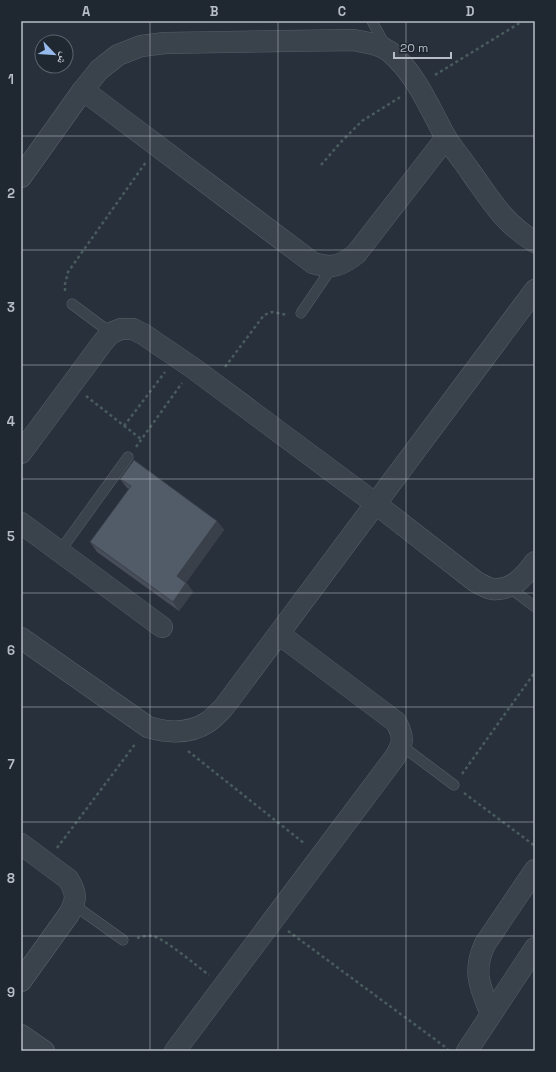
<svg xmlns="http://www.w3.org/2000/svg" width="556" height="1072" font-family="'Space Grotesk','Noto Naskh Arabic',sans-serif">
	<rect width="100%" height="100%" fill="#27303b"/>
	<g fill="none" stroke-linecap="round" stroke-linejoin="round">
		<g stroke="#586069" stroke-width="11">
			<g id="service">
				<path d="M372 21 386 47"/>
				<path d="M72 304 111 333"/>
				<path d="M301 313 333 266"/>
				<path d="M60 551 128 457"/>
				<path d="M509 587 535 607"/>
				<path d="M402 746 454 785"/>
				<path d="M74 905 123 940"/>
			</g>
		</g>
		<g stroke="#586069" stroke-width="22">
			<g id="minor">
				<path d="M83 90 313 263C332 269 341 266 356 254L446 138"/>
				<path d="M21 177 83 90 99 70 118 55 141 46 165 43 353 40C365 42 379 44 390 52 416 74 429 107 445 136 452 148 462 159 470 171 490 199 504 224 535 242"/>
				<path d="M21 453 103 342 111 333 121 329H133L143 334 193 368 376 504 475 581C480 584 487 588 492 589 512 591 524 577 535 562"/>
				<path d="M21 523 162 627"/>
				<path d="M21 638 148 727C168 733 190 734 208 722 214 718 219 712 224 707L535 290"/>
				<path d="M21 844 68 879C77 893 77 900 69 914L21 981"/>
				<path d="M491 1014C480 987 472 972 485 944L535 870"/>
				<path d="M21 1035 44 1051"/>
				<path d="M175 1051 395 757C404 742 404 737 396 722L279 634"/>
				<path d="M467 1051 535 948"/>
			</g>
		</g>
		<g stroke="#4a5b5d" stroke-width="2.5" stroke-dasharray="3 3" stroke-linecap="butt">
			<path d="M435 75 523 21"/>
			<path d="M321 165 341 142 362 121 402 96"/>
			<path d="M65 291V284L68 272 146 162"/>
			<path d="M225 367 264 315 272 312 288 315"/>
			<path d="M86 396 141 439"/>
			<path d="M124 426 165 372"/>
			<path d="M136 447 182 383"/>
			<path d="M188 751 305 844"/>
			<path d="M462 774 535 672"/>
			<path d="M464 793 535 846"/>
			<path d="M57 848 136 743"/>
			<path d="M288 931 448 1049"/>
			<path d="M137 938C141 937 147 935 152 936 163 937 198 967 209 975"/>
		</g>
		<use href="#service" stroke="#3a424b" stroke-width="10"/>
		<use href="#minor" stroke="#3a424b" stroke-width="21"/>
	</g>
	<path fill="#474e59" d="M120 479 217 521 224 530 186 582 193 592 179 611 97 552 90 542 129 489 127 488Z"/>
	<g fill="#394049">
		<path d="M217 521 224 530 184 586 177 576Z"/>
		<path d="M186 583 193 592 179 611 173 602Z"/>
	</g>
	<path fill="#525b68" stroke="#394049" d="M134 460 217 521 177 576 186 583 173 602 90 542 131 486 120 479Z"/>
	<path fill="none" stroke="#b6bdc6" stroke-width="1" stroke-opacity="0.55" d="M150 21V1051M278 21V1051M406 21V1051M21 136H535M21 250H535M21 365H535M21 479H535M21 593H535M21 707H535M21 822H535M21 936H535"/>
	<rect width="556" height="1072" fill="none" stroke="#1f2730" stroke-width="44"/>
	<g transform="translate(54 54) rotate(115)"><circle r="19" fill="#1f2730" stroke="#5b636c"/>
	<path d="M0-3L7 15L0 10L-7 15Z" fill="#96baeb"/>
	<text y="-6" font-size="11" font-weight="bold" text-anchor="middle" fill="#b6bdc6">ش</text>
	</g>
	<path d="M394 52v6h57v-6" fill="none" stroke="#b6bdc6" stroke-width="2"/>
	<text x="400" y="52" font-size="12" fill="#b6bdc6" stroke="#1f2730" stroke-width="3" paint-order="stroke">20 m</text>
	<rect x="22" y="22" width="512" height="1028" fill="none" stroke="#b6bdc6" stroke-width="1.5"/>
	<g font-size="13" text-anchor="middle" font-weight="bold" fill="#b6bdc6">
		<text x="86" y="16">A</text>
		<text x="214" y="16">B</text>
		<text x="342" y="16">C</text>
		<text x="470" y="16">D</text>
		<text x="11" y="84">1</text>
		<text x="11" y="198">2</text>
		<text x="11" y="312">3</text>
		<text x="11" y="426">4</text>
		<text x="11" y="541">5</text>
		<text x="11" y="655">6</text>
		<text x="11" y="769">7</text>
		<text x="11" y="883">8</text>
		<text x="11" y="997">9</text>
	</g>
</svg>
